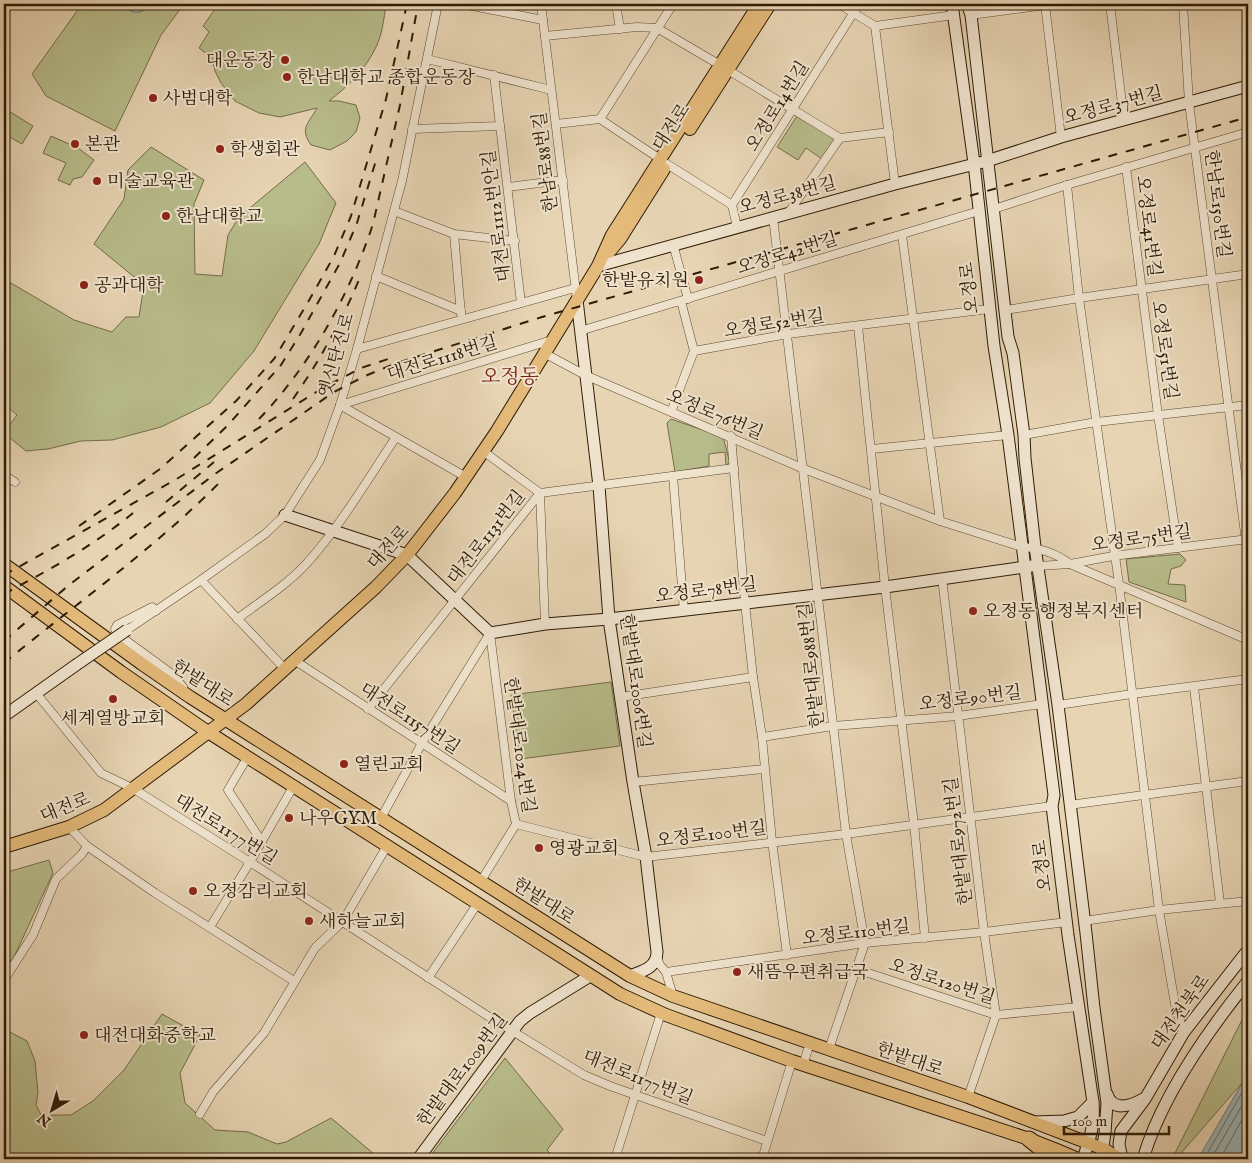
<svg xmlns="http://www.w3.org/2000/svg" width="1252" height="1163" font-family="'IM FELL English','Noto Serif KR',serif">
	<rect width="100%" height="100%" fill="#e7d4b3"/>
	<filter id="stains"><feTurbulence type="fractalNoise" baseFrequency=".004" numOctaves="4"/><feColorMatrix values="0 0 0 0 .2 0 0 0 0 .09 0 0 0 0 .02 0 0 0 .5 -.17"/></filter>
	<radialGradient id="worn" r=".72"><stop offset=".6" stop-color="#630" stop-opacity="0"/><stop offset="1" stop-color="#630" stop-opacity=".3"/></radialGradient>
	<g fill="#b8bc8b" stroke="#736c48">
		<path d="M82 4H184L161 35 115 131 46 96 32 74Z"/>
		<path d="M216 4H386C384 19 382 36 375 49 365 70 347 87 329 101H339L356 105 360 118 356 132 347 141 330 150 311 145C299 128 309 123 317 108L280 117 259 113 235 101 221 83 215 71 212 58 199 48 209 32 203 26 218 5Z"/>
		<path d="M7 110 33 126 22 144 4 134V113Z"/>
		<path d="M797 116 835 137 832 144 822 159 806 148 798 160 777 147Z"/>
		<path d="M51 136 78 148 94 160 82 177 73 179 70 185 58 180 66 163 43 153Z"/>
		<path d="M151 147 204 180 194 204 195 274 222 276 228 235 239 217 305 162 336 203 319 244 254 351 210 403 161 427 112 440 81 441 48 449 26 451 4 433 17 415 4 404V279L74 320 112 332 126 317H139L144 285 94 244 124 199 128 170Z"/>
		<path d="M671 419 723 437 730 463 726 465 725 452 709 454V466L675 472 667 423Z"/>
		<path d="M1180 554 1186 560 1181 566 1171 569 1168 584 1185 585 1186 602 1129 582 1126 559Z"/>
		<path d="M611 682 620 746 520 759 511 695Z"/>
		<path d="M49 860 53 873 14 957 4 970V873Z"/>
		<path d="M1248 1008V1076L1176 1159H1172Z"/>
		<path d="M162 1014 200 1035 180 1073 185 1103 215 1130 248 1132 277 1144 286 1142 331 1118 380 1159H4V1029L27 1041 35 1061 38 1092 36 1105 41 1115H71L93 1101 124 1070Z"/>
		<path d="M505 1058 563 1129 547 1150 556 1159H428Z"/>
	</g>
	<g fill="#9cb5b8" stroke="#707770">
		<path d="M125 4H148L143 11C135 14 128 12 125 4Z"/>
		<path d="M1248 1073V1159H1198Z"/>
	</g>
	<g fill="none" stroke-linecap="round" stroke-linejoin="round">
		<g stroke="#65685e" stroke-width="1">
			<path d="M1204 1159 1248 1082"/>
			<path d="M1211 1159 1248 1095"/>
			<path d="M1220 1159 1248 1109"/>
		</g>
		<g stroke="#5c4930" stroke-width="9">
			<g id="street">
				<path d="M462 4 543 20"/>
				<path d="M541 4 577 300"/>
				<path d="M616 4 620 29"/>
				<path d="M839 4 875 26 954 15"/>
				<path d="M1045 4 1061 137"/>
				<path d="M1110 4 1124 120"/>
				<path d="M1183 4 1189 103 1248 557"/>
				<path d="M971 15 1054 4"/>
				<path d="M875 26 895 184"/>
				<path d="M545 36 637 27 657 28 720 65"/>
				<path d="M427 59 551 90"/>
				<path d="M728 70 840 138"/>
				<path d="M494 75 521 303"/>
				<path d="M600 119 660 159"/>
				<path d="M556 124 600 119 673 4"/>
				<path d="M412 129 500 126"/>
				<path d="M840 138 889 132"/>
				<path d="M667 164 732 205"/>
				<path d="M1126 167 1158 415 1178 548"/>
				<path d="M1067 185 1079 298 1119 584 1159 910 1176 1010 1184 1032"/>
				<path d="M508 187 563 180"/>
				<path d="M994 209 1067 185 1248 132"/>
				<path d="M394 211 454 234 515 241"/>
				<path d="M789 212 840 138"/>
				<path d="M773 217 846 834 865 943 829 1049"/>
				<path d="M737 227 732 205 859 4"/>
				<path d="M454 234 461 314"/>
				<path d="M902 235 940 521"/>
				<path d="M673 244 688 299"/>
				<path d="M376 276 461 311"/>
				<path d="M1006 310 1079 298 1248 274"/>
				<path d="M858 326 885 587 914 824 925 938"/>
				<path d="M580 331 979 211"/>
				<path d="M357 349 575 288"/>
				<path d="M694 351 788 334 989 309"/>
				<path d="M544 353 585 375 804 469 940 521 1022 547C1040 548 1056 553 1070 564L1248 640"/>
				<path d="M340 405 552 340"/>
				<path d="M340 405 466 477"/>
				<path d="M671 412 694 351 681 301"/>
				<path d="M1024 435 1096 422 1248 405"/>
				<path d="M731 436 745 603 753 677 762 737 772 841 787 955"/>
				<path d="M872 449 1008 435"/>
				<path d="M483 451 540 493 734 468"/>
				<path d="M4 475 15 482"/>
				<path d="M673 476 684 611"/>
				<path d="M540 493 545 624"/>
				<path d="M1038 566 1070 564 1113 556 1248 539"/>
				<path d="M942 578 984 932 996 1015 968 1097"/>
				<path d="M201 580 285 669"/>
				<path d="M156 611 152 607 150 608 117 625 115 629 117 633 124 639 172 674 183 687"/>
				<path d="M237 619C261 601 287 585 307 563 341 525 368 479 396 437"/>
				<path d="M127 630 201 580 265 534 285 515 320 460 340 405 357 349 402 181 438 4"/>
				<path d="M294 660 511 801"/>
				<path d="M1194 687 1220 903"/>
				<path d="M36 693 101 773 134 789 250 862 491 1018 584 1075 610 1086 767 1141"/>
				<path d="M621 697 753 677"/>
				<path d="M1058 705 1132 694 1248 679"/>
				<path d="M368 709 540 493"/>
				<path d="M762 737 833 726 958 716 1042 704"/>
				<path d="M247 758 228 790 262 842"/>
				<path d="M633 782 764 769"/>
				<path d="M1069 805 1248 781"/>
				<path d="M381 818 422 743 490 633"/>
				<path d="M516 824 646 857 846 834 1052 806"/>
				<path d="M69 827 87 846 155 893 294 981"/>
				<path d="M481 881 516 824 511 801 490 633"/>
				<path d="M1084 921 1159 910 1248 901"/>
				<path d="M210 927 250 862 293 787"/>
				<path d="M657 958 660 965 666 972 865 943 984 932 1067 922"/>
				<path d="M856 969 996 1015 1078 1007"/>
				<path d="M666 972 673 996"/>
				<path d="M428 978 478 903"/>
				<path d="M4 980 33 935 56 879 82 854 87 846"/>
				<path d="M803 1065 810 1043"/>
				<path d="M200 1114 213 1092 264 1033 315 948 343 921 387 846"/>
				<path d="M615 1159 661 1013"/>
				<path d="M762 1159 792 1061"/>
			</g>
		</g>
		<g stroke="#2e1b05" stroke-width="13">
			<g id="secondary">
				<path d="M952 4 974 163 994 346 1008 435 1054 795 1052 806 1068 935 1093 1102C1095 1125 1090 1138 1083 1159"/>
				<path d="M967 4 971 15 1008 337 1013 353 1024 435 1025 458 1035 547 1058 705 1086 933 1094 1008 1107 1103 1105 1133 1101 1159"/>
				<path d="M598 266 895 184 987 161 1061 137 1248 86"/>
				<path d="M577 300 599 486 609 619 633 782 646 857 657 952C657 968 642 971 630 976"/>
				<path d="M285 515 407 555 490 633 545 624 609 619 885 587 1032 566"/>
				<path d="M4 716 76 665"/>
				<path d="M1107 1094C1112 1112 1131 1106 1143 1099"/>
				<path d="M1034 1122 1064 1121 1078 1117 1093 1102"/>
				<path d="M418 1159 520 1021 530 1013 590 976"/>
				<path d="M1122 1159 1119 1144 1121 1131 1145 1099 1184 1032 1248 950"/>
				<path d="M1143 1159C1161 1097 1207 1032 1248 981"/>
			</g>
		</g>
		<g stroke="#2e1b05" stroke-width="14">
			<g id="primary">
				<path d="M690 129 770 4"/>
				<path d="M609 252 620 239 664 169"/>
				<path d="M4 564 142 664 190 697 630 976 673 996 968 1097 1104 1149 1119 1159"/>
				<path d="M4 586 121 672 208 732 620 994 666 1015 792 1061 1029 1139 1057 1150 1078 1159"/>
				<path d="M4 847 69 827 104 810 246 704 376 587 407 555 455 493 497 431 598 266 612 235 759 4"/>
			</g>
		</g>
		<g stroke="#2e1b05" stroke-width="17">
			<path id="highway" d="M1029 1139 1054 1159"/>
		</g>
		<use href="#street" stroke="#efe3ce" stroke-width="8"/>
		<use href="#secondary" stroke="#efe3ce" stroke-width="11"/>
		<use href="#primary" stroke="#e4ba7a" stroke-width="12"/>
		<use href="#highway" stroke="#e4ba7a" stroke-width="15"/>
		<g stroke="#2e1b05" stroke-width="2" stroke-dasharray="9 9" stroke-linecap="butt">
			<path d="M293 399C320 360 343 319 361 275"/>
			<path d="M259 419C310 366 350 294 373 224L400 105 418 4"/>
			<path d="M194 458 228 425 281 365 301 333 340 263 357 223 377 157"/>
			<path d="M166 502 214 462"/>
			<path d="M79 526 160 469 236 401 274 359 307 304 334 256 351 216 386 99 407 4"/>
			<path d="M4 575 175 480 321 389 361 368 388 359"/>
			<path d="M4 594C49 570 93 546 133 513"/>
			<path d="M4 641 69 585 215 474 334 392 365 376 394 364 542 317 1248 117"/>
			<path d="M4 663C77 603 155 548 222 480"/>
		</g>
		<g stroke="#2e1b05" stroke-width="13" stroke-linecap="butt">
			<path id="secondary-bridge" d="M76 665 127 630"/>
		</g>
		<use href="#secondary-bridge" stroke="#efe3ce" stroke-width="11"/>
	</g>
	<g fill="#8f2418" stroke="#efe3ce" stroke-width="2">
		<circle cx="285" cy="60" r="5"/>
		<circle cx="287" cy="77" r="5"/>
		<circle cx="153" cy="98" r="5"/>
		<circle cx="75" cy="144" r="5"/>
		<circle cx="220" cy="149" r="5"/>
		<circle cx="97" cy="181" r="5"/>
		<circle cx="166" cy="216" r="5"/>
		<circle cx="699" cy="280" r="5"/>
		<circle cx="84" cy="285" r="5"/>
		<circle cx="973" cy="611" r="5"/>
		<circle cx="113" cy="699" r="5"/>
		<circle cx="344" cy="764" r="5"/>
		<circle cx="289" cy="818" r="5"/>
		<circle cx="539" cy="848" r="5"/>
		<circle cx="193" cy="891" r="5"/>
		<circle cx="309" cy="921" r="5"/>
		<circle cx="737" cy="972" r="5"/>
		<circle cx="84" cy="1035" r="5"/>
	</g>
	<g text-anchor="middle" stroke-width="4" stroke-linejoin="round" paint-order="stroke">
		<g font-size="18" fill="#2e1b05" stroke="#efe3ce" text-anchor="start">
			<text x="275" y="66" text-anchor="end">대운동장</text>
			<text x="297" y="83">한남대학교 종합운동장</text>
			<text x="163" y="104">사범대학</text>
			<text x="85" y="150">본관</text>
			<text x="230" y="155">학생회관</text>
			<text x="107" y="187">미술교육관</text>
			<text x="176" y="222">한남대학교</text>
			<text x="689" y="286" text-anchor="end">한밭유치원</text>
			<text x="94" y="291">공과대학</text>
			<text x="983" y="617">오정동 행정복지센터</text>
			<text x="113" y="724" text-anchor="middle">세계열방교회</text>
			<text x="354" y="770">열린교회</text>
			<text x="299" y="824">나우GYM</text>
			<text x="549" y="854">영광교회</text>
			<text x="203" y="897">오정감리교회</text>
			<text x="319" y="927">새하늘교회</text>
			<text x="747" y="978">새뜸우편취급국</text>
			<text x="94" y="1041">대전대화중학교</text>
		</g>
		<g font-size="18" fill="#2e1b05" stroke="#efe3ce">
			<text transform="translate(1113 105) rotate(-15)" y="6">오정로37번길</text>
			<text transform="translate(777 106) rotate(-58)" y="6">오정로14번길</text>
			<text transform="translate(671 127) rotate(-57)" y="6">대전로</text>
			<text transform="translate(545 162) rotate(-97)" y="6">한남로88번길</text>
			<text transform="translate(787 195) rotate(-15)" y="6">오정로38번길</text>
			<text transform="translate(1218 204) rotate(83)" y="6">한남로150번길</text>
			<text transform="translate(496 216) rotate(-97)" y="6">대전로1112번안길</text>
			<text transform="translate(1149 226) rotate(83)" y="6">오정로41번길</text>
			<text transform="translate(787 253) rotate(-17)" y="6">오정로42번길</text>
			<text transform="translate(969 288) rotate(-97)" y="6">오정로</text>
			<text transform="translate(774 323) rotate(-9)" y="6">오정로52번길</text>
			<text transform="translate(1165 350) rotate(82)" y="6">오정로51번길</text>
			<text transform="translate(336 355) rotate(-74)" y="6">옛신탄진로</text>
			<text transform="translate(442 358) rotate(-17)" y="6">대전로1118번길</text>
			<text transform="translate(715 414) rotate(23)" y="6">오정로76번길</text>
			<text transform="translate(486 537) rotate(-52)" y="6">대전로1131번길</text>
			<text transform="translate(1141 538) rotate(-8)" y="6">오정로75번길</text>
			<text transform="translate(388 547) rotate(-48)" y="6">대전로</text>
			<text transform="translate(706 590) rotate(-7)" y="6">오정로78번길</text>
			<text transform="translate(811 665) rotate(-96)" y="6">한밭대로988번길</text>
			<text transform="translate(636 681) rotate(82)" y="6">한밭대로1006번길</text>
			<text transform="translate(203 683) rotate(33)" y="6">한밭대로</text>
			<text transform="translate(970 698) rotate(-7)" y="6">오정로90번길</text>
			<text transform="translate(410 718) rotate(33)" y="6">대전로1157번길</text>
			<text transform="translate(520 745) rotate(82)" y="6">한밭대로1024번길</text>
			<text transform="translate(65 807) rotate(-22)" y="6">대전로</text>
			<text transform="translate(226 829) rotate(32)" y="6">대전로1177번길</text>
			<text transform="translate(711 834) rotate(-7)" y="6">오정로100번길</text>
			<text transform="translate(958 841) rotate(-97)" y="6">한밭대로972번길</text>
			<text transform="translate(1042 866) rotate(-97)" y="6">오정로</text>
			<text transform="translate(544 901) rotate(33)" y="6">한밭대로</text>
			<text transform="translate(856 932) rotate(-7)" y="6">오정로110번길</text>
			<text transform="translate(942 981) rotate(18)" y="6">오정로120번길</text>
			<text transform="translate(1180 1012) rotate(-55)" y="6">대전천북로</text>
			<text transform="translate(910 1059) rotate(19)" y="6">한밭대로</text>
			<text transform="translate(462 1070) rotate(-53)" y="6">한밭대로1009번길</text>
			<text transform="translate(638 1077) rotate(22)" y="6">대전로1177번길</text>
		</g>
		<g font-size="20" fill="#7a1f14" stroke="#efe3ce">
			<text x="510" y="383">오정동</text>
		</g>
	</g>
	<rect width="1252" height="1163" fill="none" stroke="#e7d4b3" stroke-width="20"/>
	<rect x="5" y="5" width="1242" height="1153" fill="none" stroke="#2e1b05" stroke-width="2.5"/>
	<rect x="10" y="10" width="1232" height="1143" fill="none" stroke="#2e1b05"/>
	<g transform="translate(52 1110) rotate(218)" stroke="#efe3ce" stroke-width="4" paint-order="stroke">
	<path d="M0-4L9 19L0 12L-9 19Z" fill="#2e1b05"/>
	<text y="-8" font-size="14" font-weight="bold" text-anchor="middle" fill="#2e1b05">N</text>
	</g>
	<path d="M1064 1126v8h105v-8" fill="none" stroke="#2e1b05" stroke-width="2.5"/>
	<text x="1072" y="1126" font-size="15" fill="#2e1b05" stroke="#efe3ce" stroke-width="4" paint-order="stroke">100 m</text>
	<rect width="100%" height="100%" filter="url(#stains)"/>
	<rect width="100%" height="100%" fill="url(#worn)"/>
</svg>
